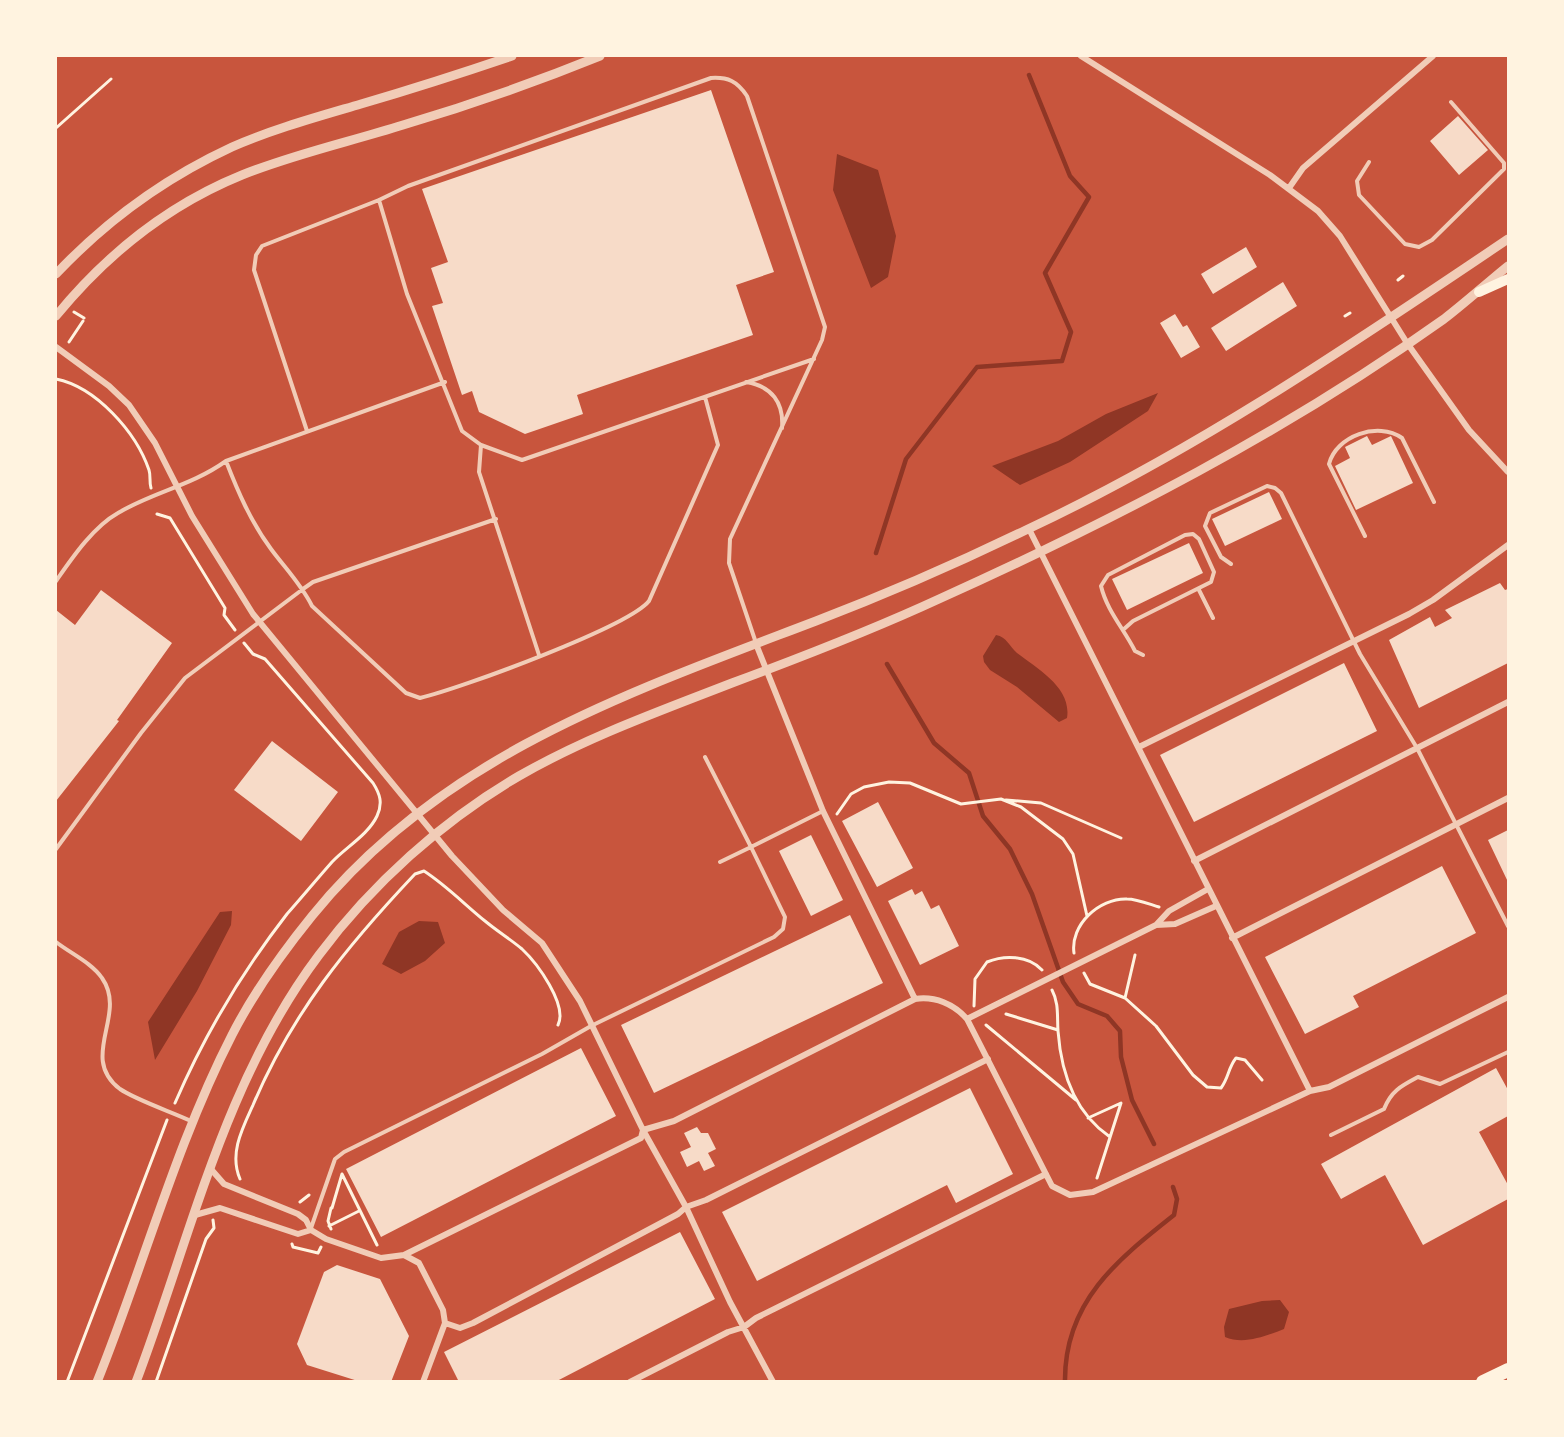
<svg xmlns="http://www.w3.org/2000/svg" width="1564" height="1437" font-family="Lato,sans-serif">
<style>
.water{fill:#8f3625}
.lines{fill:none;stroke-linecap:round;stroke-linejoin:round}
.stream{stroke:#8f3625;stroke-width:4.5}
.building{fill:#f7dbc8}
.path{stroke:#fff3e0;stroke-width:3}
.service{stroke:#f1ccb7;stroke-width:4}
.minor{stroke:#f1ccb7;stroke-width:6}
.tertiary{stroke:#f1ccb7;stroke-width:9}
.secondary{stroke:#fff3e0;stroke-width:10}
.motorway{stroke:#fff3e0;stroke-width:14}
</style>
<rect width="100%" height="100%" fill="#c8553d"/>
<!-- water -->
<path class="water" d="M837,154L878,170L896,236L888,277L871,288L833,190Z
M1158,393L1148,411L1070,462L1020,485L992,466L1058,441L1106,414Z
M996,635C1007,637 1009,646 1017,653C1038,669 1072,688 1067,718L1059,722L1017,687L990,670L984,662L983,656Z
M232,911L231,925L197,991L155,1060L148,1022L220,912Z
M419,921L438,922L445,943L425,961L401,974L382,964L399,932Z
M1280,1300L1289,1312L1284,1329C1266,1336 1244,1345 1225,1337L1224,1327L1229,1309L1262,1301Z"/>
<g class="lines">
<!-- stream -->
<path class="stream" d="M876,553L906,459L977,367L1062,361L1071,332L1045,273L1089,197L1070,176L1029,75
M887,664L934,743L969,773L983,816L1010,849L1032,894L1063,982L1078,1004L1107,1016L1120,1031L1121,1057L1132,1100L1154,1144
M1065,1382C1064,1302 1117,1260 1174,1215L1177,1199L1173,1187"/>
</g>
<!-- building -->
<path class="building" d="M711,90L774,272L736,285L753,335L577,395L583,414L525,434L479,412L472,391L462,395L432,306L443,303L431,268L448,262L422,189Z
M1458,116L1488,150L1459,175L1430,141Z
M1246,247L1257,267L1213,294L1201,274Z
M1283,282L1297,306L1226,351L1211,328Z
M1175,314L1183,327L1187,325L1200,347L1181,358L1160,323Z
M1367,436L1372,445L1391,436L1413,483L1356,510L1335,466L1350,458L1345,447Z
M1269,492L1282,519L1225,546L1212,519Z
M1189,543L1203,573L1127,610L1112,579Z
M1500,583L1505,590L1508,589V663L1419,708L1389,640L1430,617L1435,627L1452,618L1445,610Z
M101,590L172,643L117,720L119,721L56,801V610L75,625Z
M1344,663L1377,731L1194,822L1160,755Z
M272,741L338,792L301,841L234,790Z
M878,802L913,868L877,887L842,821Z
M1508,830V882L1488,840Z
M811,835L843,900L811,916L779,851Z
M1442,866L1476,933L1353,996L1359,1007L1305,1034L1265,957Z
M912,889L915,895L922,891L931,909L939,905L959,946L920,965L888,901Z
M850,915L883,983L654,1093L621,1025Z
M581,1048L616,1116L381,1237L346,1169Z
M1496,1068L1508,1090V1116L1479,1132L1508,1185V1199L1423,1245L1385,1175L1341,1199L1321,1164Z
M970,1088L1013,1174L956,1203L947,1185L757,1281L722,1212Z
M697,1127L701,1133H708L716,1149L708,1153L715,1166L704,1171L699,1161L687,1167L680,1152L691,1147L684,1133Z
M680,1232L715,1299L555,1382H459L444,1352Z
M337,1265L380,1279L409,1336L391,1382H361L307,1365L297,1344L324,1272Z"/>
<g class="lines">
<!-- path -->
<path class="path" d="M56,128L111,79
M1398,280L1403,276
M74,312L84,318
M1345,316L1350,313
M69,342L83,321
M56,379C96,387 136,432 149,470C151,476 149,482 151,488
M157,514L170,518L225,608L224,615L235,630
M1006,800L1041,803L1121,838
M837,814L851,794L864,787L889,782L910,783L961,804L1001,799L1021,807L1063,839L1073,854L1087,916
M1074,953C1070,925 1099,898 1127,899C1137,899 1149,904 1159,907
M1084,973L1090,984L1125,998L1156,1026L1193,1075L1207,1087L1221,1088C1229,1077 1228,1068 1236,1058L1245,1060L1262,1080
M1052,990C1059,1003 1057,1016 1058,1031C1061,1072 1075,1113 1110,1137
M1125,998L1135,955
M974,1006L975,979L987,962C1004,955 1028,955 1042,970
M1006,1014L1058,1030
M986,1025L1076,1100
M175,1103C204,1036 242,972 287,914C302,897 317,879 332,862C346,847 368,835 377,816C383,803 380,794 373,783L265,659L253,654L244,643
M1088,1118L1121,1103L1097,1178
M240,1179C229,1154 242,1129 253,1105C292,1013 347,946 415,874L424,871C447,886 464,904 485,921C497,931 510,939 522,949C537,963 568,1005 558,1025
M300,1202L309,1195
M331,1208L328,1221L331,1229
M332,1208L342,1174L377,1245
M329,1226L359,1211
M292,1244L293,1247L318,1253L321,1247
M67,1382L167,1120
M156,1382L206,1239L214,1228L213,1220"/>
<!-- service -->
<path class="service" d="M1369,162L1357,181L1359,195L1405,244L1419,247L1432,240L1504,169V163L1451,102
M379,200L407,294L462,431L481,445L522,460L814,359
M746,382C772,386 784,403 782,428
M307,431L254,270L256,255L262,246L379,200L408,186L711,78C728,77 737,81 747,96L825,327L822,340L730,539L729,563L756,643
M481,445L479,472L539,655
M226,461C238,492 251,522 271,549C285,568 301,584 312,606L406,693L420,698C459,689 628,627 649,601L718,445L705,397
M1365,536L1329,464C1336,436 1378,421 1402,438L1434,502
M1231,564L1221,557L1205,526L1210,513L1267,486L1275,488L1281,493L1360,654L1417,748L1508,926
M56,581C72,558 93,527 118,513C153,492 191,486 226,461L445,382
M1199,590L1213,618
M1124,629L1133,621L1211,582L1214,572L1199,539L1193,534L1185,535L1108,575L1101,586C1107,611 1124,629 1135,651L1143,655
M705,757L751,847L720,862
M56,849L141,733L185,678L303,589L313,582L496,519
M56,942C70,953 92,963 102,978C128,1015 78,1057 120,1089C136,1100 172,1112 191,1121
M1331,1135L1384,1109C1391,1091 1401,1086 1418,1077L1440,1084L1508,1052
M311,1228L335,1159L344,1152L542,1054L591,1026L774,937L783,929L785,917L751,847L823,811"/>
<!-- minor -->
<path class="minor" d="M1081,56L1270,175L1318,211L1340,236L1407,343L1469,430L1508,472
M1289,188L1303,168L1433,56
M56,347L109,386L129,405L155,443L192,516L253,614L452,856L503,910L542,943L580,1001L643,1130L686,1207L730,1302L773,1382
M1029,529L1310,1091
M756,644L823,811L915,999
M1139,747L1409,614L1433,600L1508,545
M1194,861L1508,702
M1156,925L1175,924L1216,906
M1232,938L1508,798
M967,1019L1156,925L1169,911L1208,889
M210,1168L224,1184L298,1214L306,1220L311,1230L326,1239L381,1258L404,1255L419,1263L443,1310L445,1323L423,1382
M195,1215L220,1208L298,1234L311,1230
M404,1255L641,1138L643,1130L674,1121L915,999C935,996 954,1004 967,1019L1052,1186L1070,1195L1093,1192L1310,1091L1329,1087L1508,997
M445,1323L460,1328L473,1323L678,1214L686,1207L706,1200L988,1059
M630,1382L728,1332L744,1327L756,1318L1046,1174"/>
<!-- tertiary -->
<path class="tertiary" d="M56,274C106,221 165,178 232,147C273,129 317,117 361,104C412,89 462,73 512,56
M56,316C106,255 168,205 242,175C294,154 349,142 403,125C470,105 536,82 600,56
M97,1382C143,1268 176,1144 232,1035C254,992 282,953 312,916C442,755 630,692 816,621C887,594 958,563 1026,530C1197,450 1352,344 1508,239
M136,1382C191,1237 224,1081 319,955C372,884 442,821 519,776C587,737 660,711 732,683C802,657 872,630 939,599C1114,520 1287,431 1444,319C1466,302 1487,283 1508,266"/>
<!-- secondary -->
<path class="secondary" d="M1479,292L1508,279"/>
<!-- motorway -->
<path class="motorway" d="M1483,1382L1508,1370"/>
</g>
<!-- border -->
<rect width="1564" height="1437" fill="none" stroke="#fff3e0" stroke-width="114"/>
</svg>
